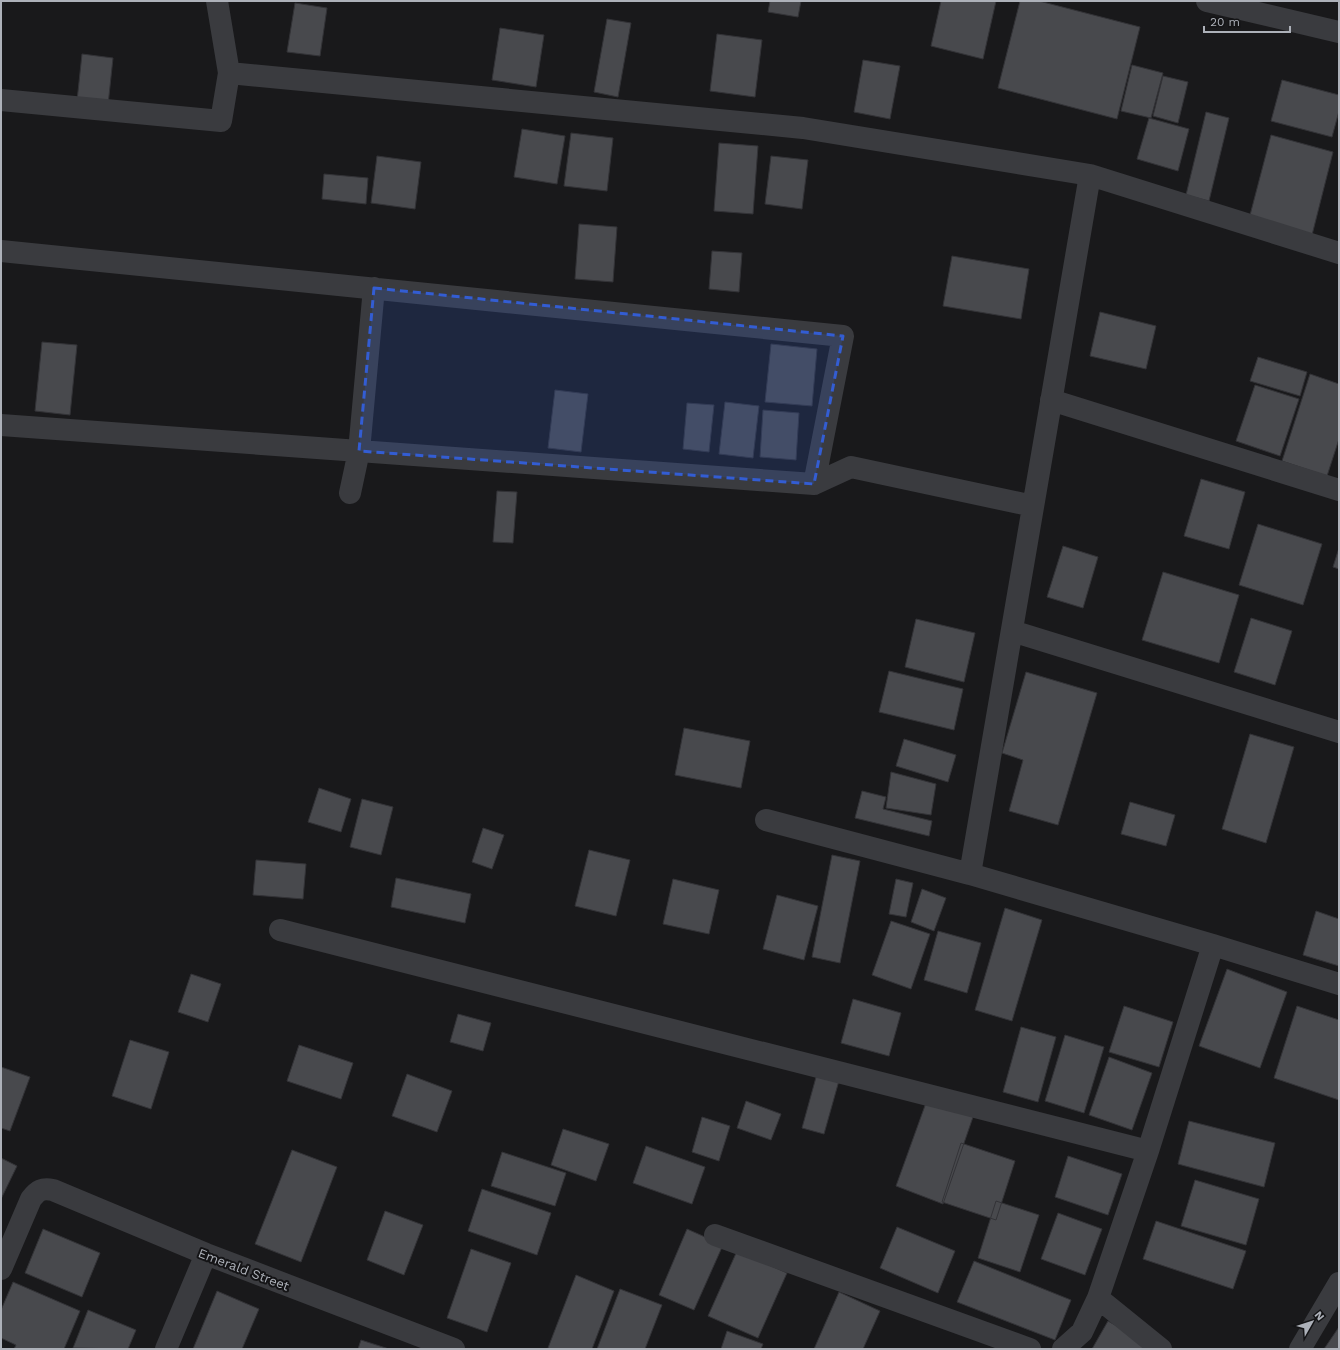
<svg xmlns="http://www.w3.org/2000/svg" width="1340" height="1350" font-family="'Work Sans',sans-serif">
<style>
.building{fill:#48494d;stroke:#333337}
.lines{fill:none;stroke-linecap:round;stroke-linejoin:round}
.minor{stroke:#3a3b3f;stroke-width:22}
.marked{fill:#335dd3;fill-opacity:0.2;stroke:#335dd3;stroke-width:3;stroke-dasharray:8 5;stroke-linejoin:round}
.labels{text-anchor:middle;stroke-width:4;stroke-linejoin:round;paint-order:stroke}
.street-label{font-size:13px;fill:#adb1b9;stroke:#141416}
</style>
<rect width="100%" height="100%" fill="#19191b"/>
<!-- building -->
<path class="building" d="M770,1H801L798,17L768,12Z
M941,1H996L983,59L931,46Z
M1020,1H1039L1140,27L1117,119L998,88Z
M295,3L327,8L320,56L287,52Z
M607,19L631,23L618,97L594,92Z
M500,28L544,35L536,87L492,80Z
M717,34L762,40L755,97L710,91Z
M82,54L113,58L108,105L77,101Z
M863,60L900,66L890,119L854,112Z
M1132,65L1163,73L1151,118L1121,111Z
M1163,76L1188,82L1178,123L1153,116Z
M1282,80L1339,95V111L1332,137L1271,121Z
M1206,112L1229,118L1209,201L1186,195Z
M1149,118L1189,129L1178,171L1137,159Z
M522,129L565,136L557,184L514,177Z
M571,133L613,138L607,191L564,186Z
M1271,135L1333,152L1312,235L1249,219Z
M719,143L758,146L753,214L714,211Z
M377,156L421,162L415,209L371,203Z
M771,156L808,160L802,209L765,204Z
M324,174L368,178L366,204L322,199Z
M579,224L617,227L613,282L575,279Z
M712,251L742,253L739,292L709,289Z
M952,256L1029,269L1021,319L943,306Z
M1100,312L1156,326L1146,369L1090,356Z
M42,342L77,345L70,415L35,411Z
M771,344L817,349L812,406L765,402Z
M1258,357L1307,372L1300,396L1250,381Z
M1310,374L1339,384V439L1327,476L1282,461Z
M1255,385L1299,399L1280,456L1236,441Z
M555,390L588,394L581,452L548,448Z
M725,402L759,406L753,458L719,454Z
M687,403L714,405L709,452L683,449Z
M763,410L799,413L796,460L760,457Z
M1201,479L1245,492L1229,549L1184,536Z
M497,491L517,492L513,543L493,542Z
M1258,524L1322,544L1303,605L1239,585Z
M1063,546L1098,557L1083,608L1047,597Z
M1339,548V569L1333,567Z
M1163,572L1239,595L1219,663L1142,640Z
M1251,618L1292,631L1275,685L1234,672Z
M916,619L975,633L964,682L905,667Z
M889,671L963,689L954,730L879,712Z
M1026,672L1097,693L1058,825L1009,811L1023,760L1002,753Z
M684,728L750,741L741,788L675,775Z
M1250,734L1294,747L1266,843L1222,829Z
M904,739L956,755L948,782L896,766Z
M891,772L936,784L931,815L886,808Z
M319,788L351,799L341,832L308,822Z
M862,791L886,797L883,809L932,821L929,836L855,818Z
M362,799L393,807L381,855L350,847Z
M1130,802L1175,815L1166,846L1121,834Z
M483,828L504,835L492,869L472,862Z
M589,850L630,860L616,916L575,906Z
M832,855L860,861L840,963L812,957Z
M256,860L306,864L303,899L253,895Z
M396,878L471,894L465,923L391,907Z
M673,879L719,890L709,934L663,924Z
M896,879L913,883L906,917L889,914Z
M922,889L946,898L934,931L911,922Z
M777,895L818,906L804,960L763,949Z
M1005,908L1042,920L1012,1021L975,1010Z
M1316,911L1339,919V966L1303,955Z
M891,921L930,934L911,989L872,975Z
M938,931L981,943L967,993L924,980Z
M1227,969L1287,992L1260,1068L1199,1046Z
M191,974L221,984L208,1022L178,1012Z
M853,999L901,1013L889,1056L841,1043Z
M1124,1006L1173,1022L1159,1067L1109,1052Z
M1297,1006L1339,1020V1100L1274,1078Z
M458,1014L491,1023L483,1051L450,1042Z
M1021,1027L1056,1037L1038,1102L1003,1092Z
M1065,1035L1104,1047L1084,1113L1045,1101Z
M130,1040L169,1052L151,1109L112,1096Z
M299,1045L353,1063L341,1099L287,1081Z
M1109,1057L1152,1073L1132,1130L1089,1115Z
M1,1067L30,1077L10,1131L1,1128Z
M818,1070L840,1077L824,1134L802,1128Z
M407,1074L452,1091L437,1132L392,1116Z
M927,1100L973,1117L943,1204L896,1186Z
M746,1101L781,1114L771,1140L737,1128Z
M702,1117L730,1126L719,1161L692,1152Z
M1189,1121L1275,1143L1264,1187L1178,1164Z
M563,1129L609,1144L596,1181L551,1165Z
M961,1143L1015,1161L996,1220L942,1202Z
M646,1146L705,1167L692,1204L633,1183Z
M292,1150L337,1167L301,1262L255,1244Z
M502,1152L566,1173L555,1206L491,1186Z
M1068,1156L1122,1174L1108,1215L1055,1197Z
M1,1158L17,1166L1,1199Z
M1195,1180L1259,1199L1246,1245L1181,1226Z
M482,1189L551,1213L537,1255L468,1231Z
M996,1201L1039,1215L1020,1272L978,1258Z
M385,1211L423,1225L404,1275L367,1260Z
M1058,1213L1102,1229L1085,1275L1041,1259Z
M1156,1221L1246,1251L1233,1289L1143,1259Z
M897,1227L955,1251L938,1293L880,1268Z
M43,1229L100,1253L82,1297L25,1273Z
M687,1229L723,1245L694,1310L659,1295Z
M471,1249L511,1263L487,1332L447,1318Z
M737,1251L787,1273L758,1338L708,1316Z
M974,1261L1071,1300L1055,1340L957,1302Z
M576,1275L614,1291L592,1349H550L548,1348Z
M13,1282L80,1311L64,1349H14L16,1345L1,1338V1310Z
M620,1289L662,1305L645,1349H597Z
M217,1291L259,1309L242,1349H193Z
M839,1292L880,1311L863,1349H814Z
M88,1310L136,1330L128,1349L73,1348Z
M1108,1321L1157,1349H1092Z
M1339,1327V1349H1324Z
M727,1331L763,1344L761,1349H721Z
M361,1340L389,1349H358Z"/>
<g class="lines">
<!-- minor -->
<path class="minor" d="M1207,1L1339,32
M229,73L803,128L1090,175L1339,253
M1,100L221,121L229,73L217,1
M1,251L843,336L814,484
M1051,400L1339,490
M1,425L814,484L851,467L1033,506
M350,493L359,451L374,288
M1012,631L1339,732
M766,820L970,874L1213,945L1339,984
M970,874L1090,175
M280,930L1148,1151
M715,1235L1030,1349
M1,1269L31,1199C38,1190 42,1188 53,1190L206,1254L454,1349
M1098,1298L1161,1349
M166,1349L206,1254
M1063,1349L1082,1332L1098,1298L1148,1151L1213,945
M1300,1349L1339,1283"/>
</g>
<!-- marked area -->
<path class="marked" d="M374,288L843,336L814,484L359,451Z"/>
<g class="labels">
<!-- street labels -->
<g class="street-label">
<text transform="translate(244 1269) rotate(21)" y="5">Emerald Street</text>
</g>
</g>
<!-- border -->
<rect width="1340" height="1350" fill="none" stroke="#adb1b9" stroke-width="4"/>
<!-- north arrow -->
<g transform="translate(1312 1322) rotate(51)" stroke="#141416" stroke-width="3" paint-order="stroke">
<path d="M0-3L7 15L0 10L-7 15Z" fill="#adb1b9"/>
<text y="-6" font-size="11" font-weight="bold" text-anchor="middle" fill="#adb1b9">N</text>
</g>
<!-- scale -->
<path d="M1204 26v6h86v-6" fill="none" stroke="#adb1b9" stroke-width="2"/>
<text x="1210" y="26" font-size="12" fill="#adb1b9" stroke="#141416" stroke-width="3" paint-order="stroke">20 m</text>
</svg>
